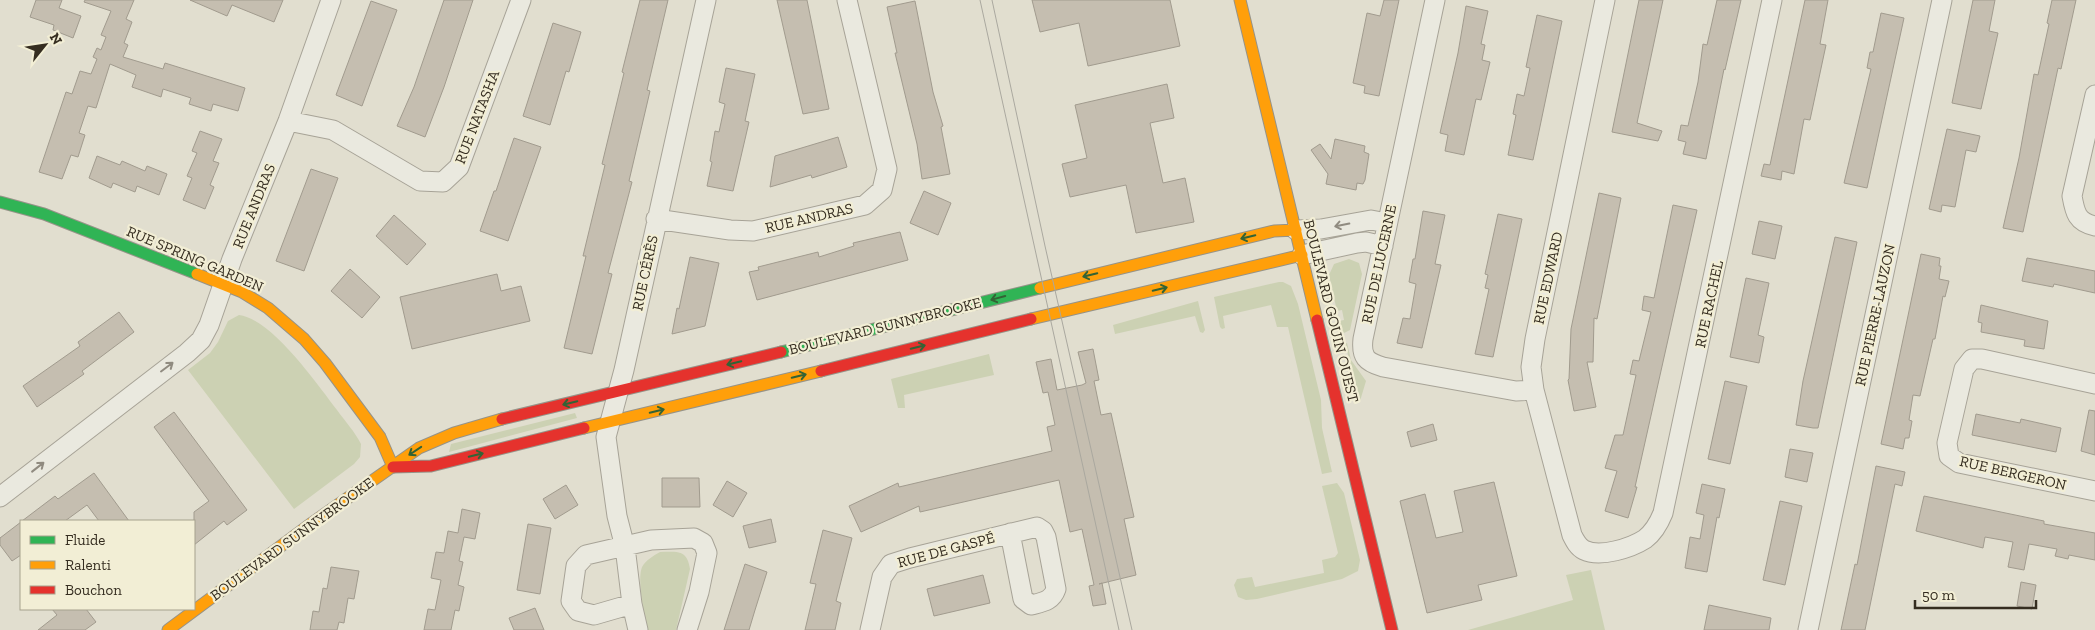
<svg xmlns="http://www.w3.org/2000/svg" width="2095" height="630" font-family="'Zilla Slab',serif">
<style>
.green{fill:#ccd1b3}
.building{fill:#c5beb0;stroke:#a19b8e}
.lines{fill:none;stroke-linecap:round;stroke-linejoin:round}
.street-casing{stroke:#a7a397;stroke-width:21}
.fast-casing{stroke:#969388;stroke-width:13}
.slow-casing{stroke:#969388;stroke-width:13}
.jam-casing{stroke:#969388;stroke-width:13}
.street{stroke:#eae9df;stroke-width:19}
.fast{stroke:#30b455;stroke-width:11}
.slow{stroke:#ff9f0a;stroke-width:11}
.jam{stroke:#e5322d;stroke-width:11}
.tram{stroke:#aaa89f;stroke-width:1}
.oneway{stroke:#908b80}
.oneway2{stroke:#336335}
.labels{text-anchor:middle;stroke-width:4.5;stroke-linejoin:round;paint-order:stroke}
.street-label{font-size:15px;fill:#352d20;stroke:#f2eed5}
</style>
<rect width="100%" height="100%" fill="#e1decf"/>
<!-- green -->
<path class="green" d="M1349,259L1359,263L1362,274L1350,330L1344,333L1341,330L1339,321L1344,320L1342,310L1337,311L1329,275L1334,264Z
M1279,282H1283L1291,286L1298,304L1321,400L1322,428L1332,472L1322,474L1288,327H1277L1271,305L1223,316L1225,328L1222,329L1220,327L1214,297Z
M1198,301L1205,330L1203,333L1200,332L1195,316L1115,334L1113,325Z
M239,315C272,319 317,384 337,410C345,421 355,432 361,444L360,457L354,464L294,509L188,370L210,353L218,342L228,321Z
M1345,343H1347L1351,360L1366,381L1360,401Z
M989,354L994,375L904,395L905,408H898L891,379Z
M575,413L577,418L449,452L451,444Z
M1337,483L1344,493L1360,560L1358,571L1342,579L1257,599L1246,600L1238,597L1234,585L1237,579L1252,577L1255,587L1324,573L1322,560L1335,557L1338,553L1322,486Z
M660,552C677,552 687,549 690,569L676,630H648L646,627C644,612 637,580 642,567C646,560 653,556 660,552Z
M1591,570L1605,630H1468L1573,600L1566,575Z"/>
<!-- building -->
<path class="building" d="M36,0H62L59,8L81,16L73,38L53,30L54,25L30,17Z
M85,0H134L126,19L132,22L124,43L128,45L123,57L163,69L165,63L245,88L238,111L213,104L211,111L189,104L191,98L163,89L161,97L132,87L136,75L110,64L96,108L88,106L79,133L85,135L78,157L71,155L62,179L39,172L66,92L72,94L80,71L91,74L97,59L93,57L97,48L101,50L106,37L101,35L111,11L84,2Z
M190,0H283L274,22L232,5L227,16Z
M444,0H473L444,87L425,137L397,126L414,87Z
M640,0H668L647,90L650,91L629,181L632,182L608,273L612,274L592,354L564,348L586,256H583L605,165L602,164L624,73L622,72Z
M777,0H807L829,109L803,114Z
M1032,0H1170L1180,46L1088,66L1079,23L1040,32Z
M1384,0H1399L1379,96L1364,93L1365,86L1353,83L1367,13L1380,16Z
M1639,0H1663L1637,123L1662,131L1658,141L1612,132Z
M1717,0H1741L1725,70L1724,69L1706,159L1683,154L1686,142L1678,140L1681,125L1688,126L1698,82L1703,44L1707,45Z
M1805,0H1828L1820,44L1826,45L1810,120L1804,119L1794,174L1782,171L1781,180L1761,176L1764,164L1770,165Z
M1973,0H1995L1989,31L1998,33L1981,109L1952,103Z
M2052,0H2076L2061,69L2058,68L2023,232L2003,228L2019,158L2034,74L2038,75L2049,24L2047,23Z
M371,1L397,10L362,106L336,95Z
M915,1L933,92L943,126L941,127L950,174L922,179L917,144L895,53H897L887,7Z
M1466,6L1488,11L1481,44L1485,45L1482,60L1490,62L1481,100L1476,99L1464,155L1445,151L1448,135L1440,133L1458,53Z
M1881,13L1904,18L1867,188L1844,183L1871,69L1867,68L1870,52H1873Z
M1537,15L1562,21L1533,160L1508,155L1516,115L1513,114L1517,94L1524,96L1530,68L1526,67Z
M553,23L581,32L569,72L566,71L550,125L523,116Z
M726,68L755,74L745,121L749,122L733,191L707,186L712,162L710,161L715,131L719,132L725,104L719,102Z
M1167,84L1174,118L1150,123L1163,183L1185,178L1194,222L1136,233L1126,185L1070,197L1062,164L1087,158L1075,105Z
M1947,129L1980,136L1976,152L1966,150L1955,207L1942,205L1941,212L1929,209Z
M200,131L222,139L213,161L219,163L210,185L214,187L205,209L183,200L192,178L187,176L197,153L192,151Z
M838,137L847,167L812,178L811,175L770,187L775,156Z
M514,138L541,147L508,241L480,231L494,191H496Z
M1335,139L1365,146L1364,152L1369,154L1365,180L1363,184L1357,183L1356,190L1326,184L1328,174L1311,150L1320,144L1331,159Z
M97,156L120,165L122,161L145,171L147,166L167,174L159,195L137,186L135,192L113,183L111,188L89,178Z
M311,169L338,178L304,271L276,261Z
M924,191L951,203L938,235L910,223Z
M1599,193L1621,198L1597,319L1594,318L1593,362H1587L1596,407L1574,411L1568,380L1569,379L1571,329Z
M1673,205L1697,210L1635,487H1637L1628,518L1605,511L1617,471L1605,468L1615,435H1623L1636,375L1630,374L1633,360L1639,361L1651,312L1642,310L1644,296L1654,298Z
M1423,211L1445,215L1435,264L1441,265L1422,348L1397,343L1403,318L1410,319L1416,284L1409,282L1413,259H1415Z
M1498,214L1522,219L1493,357L1475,354L1489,289L1485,288L1488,275L1485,274Z
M394,215L426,244L407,265L376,236Z
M1759,221L1782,226L1775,259L1752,254Z
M900,232L908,260L757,300L749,272L759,270L758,267L818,252L819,257L854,246L853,243Z
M1835,237L1857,242L1818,428H1813L1796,425L1803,381Z
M1921,254L1940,258L1939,266H1941L1939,279L1949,281L1945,297L1943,296L1935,339H1933L1920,396L1913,395L1909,420L1912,421L1909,438H1905L1903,449L1881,444Z
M690,257L719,263L705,326L672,334L677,308L679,309Z
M2027,258L2095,271V293L2054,284L2053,287L2022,281Z
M350,269L380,297L362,318L331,291Z
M497,274L501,291L521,286L530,321L412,349L400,297Z
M1746,278L1769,283L1758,335L1764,337L1759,363L1730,357Z
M1981,305L2048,321L2044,349L2024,346L2025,340L1981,332L1982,323L1978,322Z
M119,312L134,332L82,371L84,374L37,407L23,386L80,346L78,342Z
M1093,349L1099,380L1094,381L1101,415L1111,413L1134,517L1124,519L1136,575L1099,584L1102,583L1106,604L1093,606L1089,586L1094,585L1082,529L1070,532L1059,480L920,512L919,506L861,532L849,506L898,483L899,487L1052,451L1047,427L1055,425L1048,392L1043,393L1036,362L1051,359L1057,390L1082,385L1086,383L1078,352Z
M1725,381L1747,386L1730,464L1708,459Z
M2089,410L2095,411V455L2081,451Z
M174,412L247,510L227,525L224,521L194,545V512L209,501L154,427Z
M1976,414L2020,423L2021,419L2061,428L2056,452L1972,435Z
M1433,424L1437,440L1411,447L1407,432Z
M1790,449L1813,453L1807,482L1785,477Z
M1876,466L1905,472L1902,486L1895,484L1865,630H1841L1855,564L1857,565Z
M94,473L129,521H99L87,505L65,521H22L55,496L58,499Z
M662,478H699L700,507H662Z
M727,481L747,493L733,517L713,505Z
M1494,482L1517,576L1478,585L1482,600L1427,613L1400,501L1425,494L1436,538L1463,532L1454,491Z
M1702,484L1725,489L1719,518L1717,517L1707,572L1685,568L1690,537L1700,539L1704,515L1696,513Z
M566,485L578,505L555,519L543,499Z
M1924,496L2044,521V524L2095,533V560L2069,555L2068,559L2055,556L2057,549L2029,544L2024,570L2008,567L2013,542L1985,537L1983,548L1916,531Z
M1780,501L1802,506L1785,585L1763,580Z
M462,509L480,513L475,539L464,537L459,561L463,562L458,585L464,587L459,611L455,610L451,630H424L428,609L435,610L441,580L431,578L436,552L444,553L448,531L458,533Z
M771,519L776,542L749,548L743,526Z
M21,522V555L12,561L0,545V538Z
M528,524L551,528L540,594L517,590Z
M823,530L852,538L836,601L841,603L835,630H805L816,584L810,583Z
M745,564L767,572L755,610L749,630H724Z
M331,567L359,571L354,599L348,598L344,623L339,622L337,630H310L313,611L319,612L323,588L327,589Z
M983,575L990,603L934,616L927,589Z
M2021,582L2036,585L2032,609L2017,606Z
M1709,605L1771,618L1769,630H1704Z
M535,608L544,630H514L509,618Z
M52,609H86L96,622L85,630H38L57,615Z"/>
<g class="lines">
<defs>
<path id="street" d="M1435,0L1363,339C1361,357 1366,362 1383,367L1516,391L1534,390
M1605,0L1535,339L1531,367L1534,390L1572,535C1575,541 1578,547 1584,550C1600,558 1631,548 1645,539C1654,532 1659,523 1663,513L1772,0
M2095,95L2072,196C2075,213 2077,222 2095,226
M288,121L333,130L420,181L443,182L459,167L521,0
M656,219L730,230L753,231L865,205L882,190L887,169L847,0
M1296,230L1321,229L1371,220L1387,223
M1302,255L1357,243L1366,242L1383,246
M2095,384L1982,359H1972L1964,369L1947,443L1949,456L1959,463L2095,491
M0,497L187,353L201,340L209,325L232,259L288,121L331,0
M632,604L594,615L578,611L571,601L576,566L586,555L651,540L694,538L703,543L707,553L699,592L687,630
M638,630L632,604L625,547L617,516L606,437L624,370L706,0
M870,630L882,577L891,564L910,558L1037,527L1043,531L1046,537L1056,589C1052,601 1043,602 1031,605L1023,599L1010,533
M1808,630L1942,0"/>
<path id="fast" d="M0,202L44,214L197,274
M781,352L1040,288"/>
<path id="slow" d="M1240,0L1317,320
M197,274L242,292L268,308L304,339L325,363L380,437L393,467
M1040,288L1274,231L1296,230
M1031,319L1302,255
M584,428L821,371
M168,630L312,523L419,448L454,433L502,419"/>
<path id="jam" d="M1317,320L1392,630
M821,371L1031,319
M502,419L781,352
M393,467L431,466L584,428"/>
</defs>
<!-- street casing -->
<use href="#street" class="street-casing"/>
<!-- fast casing -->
<use href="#fast" class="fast-casing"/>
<!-- slow casing -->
<use href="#slow" class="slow-casing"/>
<!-- jam casing -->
<use href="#jam" class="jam-casing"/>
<!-- street -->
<use href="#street" class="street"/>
<!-- fast -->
<use href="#fast" class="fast"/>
<!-- slow -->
<use href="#slow" class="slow"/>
<!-- jam -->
<use href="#jam" class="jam"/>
<!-- tram -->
<path class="tram" d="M980,0L1119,630
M992,0L1045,246L1132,630"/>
</g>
<!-- one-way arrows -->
<defs><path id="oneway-shaft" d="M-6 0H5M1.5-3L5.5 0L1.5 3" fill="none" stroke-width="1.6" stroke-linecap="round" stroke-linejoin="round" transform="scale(1.25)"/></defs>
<g class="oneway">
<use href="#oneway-shaft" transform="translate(1342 225) rotate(169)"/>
<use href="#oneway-shaft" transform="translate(167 367) rotate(-37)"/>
<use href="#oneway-shaft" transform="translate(38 467) rotate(-38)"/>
</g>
<g class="oneway2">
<use href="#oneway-shaft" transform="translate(1248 237) rotate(167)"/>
<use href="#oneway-shaft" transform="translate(1090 275) rotate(166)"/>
<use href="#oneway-shaft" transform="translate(1160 289) rotate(-13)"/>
<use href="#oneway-shaft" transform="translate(998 298) rotate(165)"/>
<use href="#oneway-shaft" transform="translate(918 347) rotate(-14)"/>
<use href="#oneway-shaft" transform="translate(734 363) rotate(166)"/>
<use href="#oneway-shaft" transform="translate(799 376) rotate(-14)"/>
<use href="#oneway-shaft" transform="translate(570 403) rotate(167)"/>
<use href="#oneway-shaft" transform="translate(657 411) rotate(-14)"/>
<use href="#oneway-shaft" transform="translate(415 451) rotate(146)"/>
<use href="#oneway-shaft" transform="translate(476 455) rotate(-14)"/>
</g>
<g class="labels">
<!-- street labels -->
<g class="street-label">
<text transform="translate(477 117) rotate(-69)" y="5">RUE NATASHA</text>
<text transform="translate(254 206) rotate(-68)" y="5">RUE ANDRAS</text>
<text transform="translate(809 218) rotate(-13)" y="5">RUE ANDRAS</text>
<text transform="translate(195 259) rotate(23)" y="5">RUE SPRING GARDEN</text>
<text transform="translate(1379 264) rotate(-78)" y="5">RUE DE LUCERNE</text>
<text transform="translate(645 273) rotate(-78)" y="5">RUE CÉRÈS</text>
<text transform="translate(1548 278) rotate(-78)" y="5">RUE EDWARD</text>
<text transform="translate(1709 304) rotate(-78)" y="5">RUE RACHEL</text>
<text transform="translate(1331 311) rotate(76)" y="5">BOULEVARD GOUIN OUEST</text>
<text transform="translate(1875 315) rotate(-78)" y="5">RUE PIERRE-LAUZON</text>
<text transform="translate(885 326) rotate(-14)" y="5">BOULEVARD SUNNYBROOKE</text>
<text transform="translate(2013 473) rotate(13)" y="5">RUE BERGERON</text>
<text transform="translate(292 539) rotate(-36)" y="5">BOULEVARD SUNNYBROOKE</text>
<text transform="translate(946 550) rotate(-15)" y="5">RUE DE GASPÉ</text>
</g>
</g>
<!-- legend -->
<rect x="20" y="520" width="175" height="90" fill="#f2eed5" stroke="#a6a18d"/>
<rect x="30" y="536" width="25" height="8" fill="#30b455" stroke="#a6a18d"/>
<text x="65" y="545" font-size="15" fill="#352d20">Fluide</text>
<rect x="30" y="561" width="25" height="8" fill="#ff9f0a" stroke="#a6a18d"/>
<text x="65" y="570" font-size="15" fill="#352d20">Ralenti</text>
<rect x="30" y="586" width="25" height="8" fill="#e5322d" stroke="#a6a18d"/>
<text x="65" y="595" font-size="15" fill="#352d20">Bouchon</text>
<!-- north arrow -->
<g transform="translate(45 45) rotate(60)" stroke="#f2eed5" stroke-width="4" paint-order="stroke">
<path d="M0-4L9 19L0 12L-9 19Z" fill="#352d20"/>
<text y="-8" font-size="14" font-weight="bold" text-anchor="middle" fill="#352d20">N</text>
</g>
<!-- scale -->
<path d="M1915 600v8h121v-8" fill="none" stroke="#352d20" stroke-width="2.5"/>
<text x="1922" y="600" font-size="15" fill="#352d20" stroke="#f2eed5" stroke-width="4" paint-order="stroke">50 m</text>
</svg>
